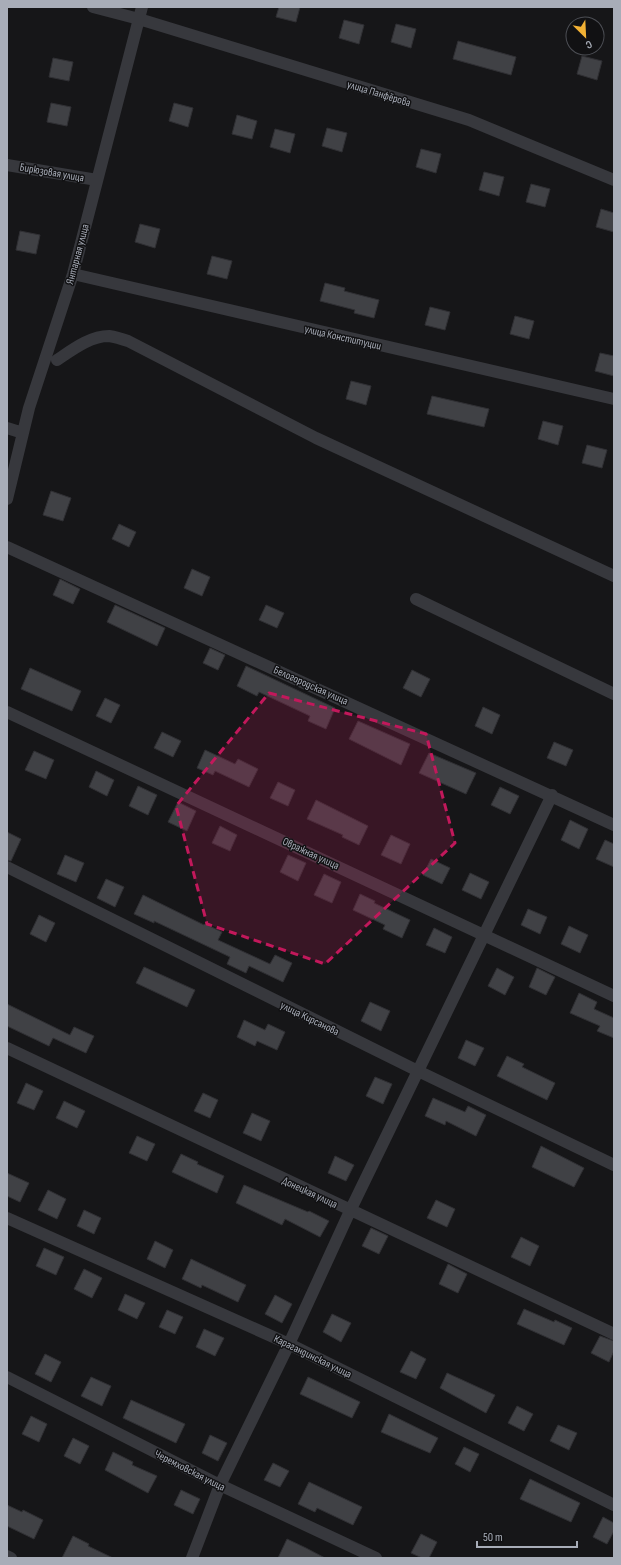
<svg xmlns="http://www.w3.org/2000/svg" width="621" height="1565" font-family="'Sofia Sans Condensed',sans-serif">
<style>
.building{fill:#404145;stroke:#303034}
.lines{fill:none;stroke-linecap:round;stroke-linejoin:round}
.minor{stroke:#37383d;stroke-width:12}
.marked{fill:#c2185b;fill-opacity:0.2;stroke:#c2185b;stroke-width:3;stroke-dasharray:8 5;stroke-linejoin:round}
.labels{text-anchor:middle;stroke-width:3;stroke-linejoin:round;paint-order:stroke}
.street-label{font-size:11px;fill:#a8adb8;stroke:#111113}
</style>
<rect width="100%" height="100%" fill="#161618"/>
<!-- building -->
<path class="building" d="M279,7H300L296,22L276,17Z
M344,20L364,25L359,44L339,38Z
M396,24L416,29L411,48L391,42Z
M458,41L516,57L511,75L453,59Z
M582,56L602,61L597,80L577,74Z
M53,58L73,62L69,81L49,77Z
M51,103L71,107L67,126L47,122Z
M174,103L193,108L188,127L169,121Z
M237,115L257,121L252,139L232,134Z
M327,128L347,133L342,152L322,146Z
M275,129L295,134L290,153L270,147Z
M421,149L441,154L436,173L416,167Z
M484,172L504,177L499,196L479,190Z
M531,184L550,189L545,207L526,202Z
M601,209L614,213V232L596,227Z
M140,224L160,229L155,248L135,242Z
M20,231L40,235L36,254L16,250Z
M212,256L232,261L227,279L207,274Z
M325,283L345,288L344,291L379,300L374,318L354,313L355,310L320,301Z
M430,307L450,312L445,330L425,325Z
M515,316L534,321L529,339L510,334Z
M600,353L614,356V376L595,371Z
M351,381L371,386L366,405L346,399Z
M432,396L489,409L484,427L427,414Z
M543,421L563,426L558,445L538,439Z
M587,445L607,450L602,468L582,463Z
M51,491L71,498L63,521L43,515Z
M119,524L136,532L129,547L112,539Z
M192,569L210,577L202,596L184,588Z
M60,579L80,589L73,604L53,595Z
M115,605L165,628L157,646L107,622Z
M266,605L284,613L277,628L259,620Z
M210,648L225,655L218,670L203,663Z
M246,666L335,708L326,729L308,721L310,716L259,692L257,696L237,686Z
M30,668L81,691L72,711L21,689Z
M412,670L430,679L421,697L403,688Z
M105,698L120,705L111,723L96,716Z
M483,707L500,715L492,734L475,726Z
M358,721L410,744L401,765L349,739Z
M162,732L181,741L173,757L154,748Z
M554,742L573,750L566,766L547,758Z
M205,750L235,764L238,759L258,769L249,787L215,771L213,775L197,768Z
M34,751L54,760L46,779L25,770Z
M429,753L476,773L466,794L419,773Z
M96,771L114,780L107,796L89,787Z
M278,782L295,790L288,806L270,798Z
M138,786L157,795L148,815L129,806Z
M500,787L519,796L510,814L491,805Z
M316,800L368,826L359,845L342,837L343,835L307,819Z
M178,802L196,811L187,831L168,822Z
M570,820L588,829L579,849L561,840Z
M220,826L237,835L230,851L212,843Z
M7,832L21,839L11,861L7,860Z
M391,835L410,844L401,864L381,855Z
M605,840L614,844V867L596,859Z
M65,855L84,863L76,882L57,874Z
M288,855L306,863L298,881L280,872Z
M431,859L450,868L442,884L423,875Z
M470,873L489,882L481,899L462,890Z
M324,874L341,882L332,903L314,895Z
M106,879L124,887L115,907L97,898Z
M360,894L375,901L374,903L410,920L402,938L383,929L385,925L353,910Z
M143,895L204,925L205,924L222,932L218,940L270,964L275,955L292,963L283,982L249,966L246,973L227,964L230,957L154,921V923L134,914Z
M528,909L547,917L540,934L521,925Z
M39,915L55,923L46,942L30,934Z
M569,926L588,935L580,953L561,944Z
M434,928L452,937L445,953L426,945Z
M144,967L195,990L187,1007L136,983Z
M497,968L514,977L505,995L488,986Z
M537,968L555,977L546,995L529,987Z
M579,993L597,1002L594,1009L614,1018V1038L597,1031L600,1026L570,1013Z
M370,1002L390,1011L381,1031L361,1021Z
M7,1004L70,1035L74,1027L94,1036L86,1053L53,1038L49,1046L7,1026Z
M244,1020L265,1030L268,1024L285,1032L277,1050L257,1041L255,1046L237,1037Z
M466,1040L484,1048L475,1066L458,1058Z
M507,1056L524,1064L522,1067L555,1083L547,1100L497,1076Z
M375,1077L392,1084L383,1104L366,1096Z
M26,1083L43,1091L34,1110L17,1103Z
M203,1093L218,1100L210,1118L194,1111Z
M433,1098L465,1112L468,1106L486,1115L476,1136L446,1121L445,1125L425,1116Z
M64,1101L85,1111L77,1128L56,1118Z
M252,1113L270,1121L261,1141L243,1133Z
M137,1136L155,1144L147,1161L129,1153Z
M541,1146L584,1168L574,1187L532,1167Z
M181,1154L198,1162L197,1164L224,1176L217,1193L172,1172Z
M335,1156L354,1165L346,1181L328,1173Z
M7,1173L29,1183L20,1202L7,1196Z
M244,1185L308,1212L309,1211L329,1221L320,1237L285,1219L282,1225L236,1203Z
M48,1190L66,1199L57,1219L38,1210Z
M436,1200L455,1209L447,1227L427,1218Z
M84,1210L101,1218L94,1234L77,1226Z
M371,1228L388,1236L379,1254L362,1246Z
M521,1237L539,1246L530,1266L511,1257Z
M155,1241L173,1250L165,1268L147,1259Z
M44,1248L64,1257L56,1275L36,1266Z
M191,1259L246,1285L238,1302L202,1285L201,1288L182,1279Z
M448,1264L467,1274L458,1293L439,1284Z
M84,1269L102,1278L92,1298L74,1289Z
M125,1294L145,1303L137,1319L118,1310Z
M275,1295L292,1304L282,1323L265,1314Z
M524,1309L554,1322L555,1320L572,1328L564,1345L517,1324Z
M167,1310L183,1317L175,1334L159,1327Z
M332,1314L351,1323L341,1342L323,1332Z
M204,1329L224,1338L215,1356L196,1347Z
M600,1336L614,1341V1351L609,1362L591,1353Z
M411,1351L426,1359L416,1379L400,1372Z
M45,1354L61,1362L51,1382L35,1374Z
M447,1373L495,1395L486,1413L440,1388Z
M91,1377L111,1386L102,1406L81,1396Z
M308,1377L360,1402L352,1418L300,1394Z
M131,1400L185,1424L176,1443L123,1418Z
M517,1406L533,1414L524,1431L508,1423Z
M389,1414L438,1438L430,1453L381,1432Z
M31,1416L47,1424L39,1442L22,1434Z
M558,1425L577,1433L569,1450L550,1441Z
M210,1435L227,1443L218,1461L202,1453Z
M73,1438L89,1446L80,1464L64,1456Z
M464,1447L479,1454L470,1472L455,1464Z
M113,1452L133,1462L132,1465L157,1476L148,1493L105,1470Z
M273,1463L289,1471L280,1487L264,1480Z
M530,1479L580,1503L571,1522L520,1499Z
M309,1482L362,1507L353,1525L317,1508L315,1512L298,1504Z
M181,1490L200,1499L193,1514L174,1505Z
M7,1505L22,1512L23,1510L43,1520L34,1539L7,1526Z
M603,1517L614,1523V1531L607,1544L593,1537Z
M421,1534L437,1542L429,1558H422L411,1553Z
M73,1536L89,1544L88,1546L113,1558H62Z
M287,1539L306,1548L325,1558H278Z"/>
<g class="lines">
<!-- minor -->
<path class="minor" d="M93,7L139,19L469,120L614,180
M7,165L97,180
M73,274L614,399
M57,360C72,350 90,336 109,336C115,337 122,339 128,341L316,438L614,576
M7,428L23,433
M7,499L29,408L73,274L142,7
M7,547L614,825
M416,599L614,694
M7,712L614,996
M7,867L418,1071L614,1165
M7,1048L614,1334
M7,1218L289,1344L614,1505
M7,1377L220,1485L376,1558
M7,1556L11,1558
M192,1558L220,1485L289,1344L350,1211L552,795"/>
</g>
<!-- marked area -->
<path class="marked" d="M269,693L426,734L455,843L325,964L207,924L176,806Z"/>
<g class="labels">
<!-- street labels -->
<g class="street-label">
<text transform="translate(379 93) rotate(17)" y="4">улица Панфёрова</text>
<text transform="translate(52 172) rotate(10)" y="4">Бирюзовая улица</text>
<text transform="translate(77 254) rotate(-75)" y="4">Янтарная улица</text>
<text transform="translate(343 337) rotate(13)" y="4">улица Конституции</text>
<text transform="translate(311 685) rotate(24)" y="4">Белогородская улица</text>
<text transform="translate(311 853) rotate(25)" y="4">Овражная улица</text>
<text transform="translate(310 1018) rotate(26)" y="4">улица Кирсанова</text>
<text transform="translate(310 1192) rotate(25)" y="4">Донецкая улица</text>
<text transform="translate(313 1356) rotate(26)" y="4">Карагандинская улица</text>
<text transform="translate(190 1470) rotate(27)" y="4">Черемховская улица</text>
</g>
</g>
<!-- border -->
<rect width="621" height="1565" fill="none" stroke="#a8adb8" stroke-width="16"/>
<!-- north arrow -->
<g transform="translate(585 36) rotate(156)"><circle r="19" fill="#111113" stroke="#4d4f55"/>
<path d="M0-3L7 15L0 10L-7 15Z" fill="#f2b134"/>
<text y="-6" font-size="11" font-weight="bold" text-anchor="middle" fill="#a8adb8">С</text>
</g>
<!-- scale -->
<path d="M477 1541v6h100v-6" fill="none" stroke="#a8adb8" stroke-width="2"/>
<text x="483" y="1541" font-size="12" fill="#a8adb8" stroke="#111113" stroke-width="3" paint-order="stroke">50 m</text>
</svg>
